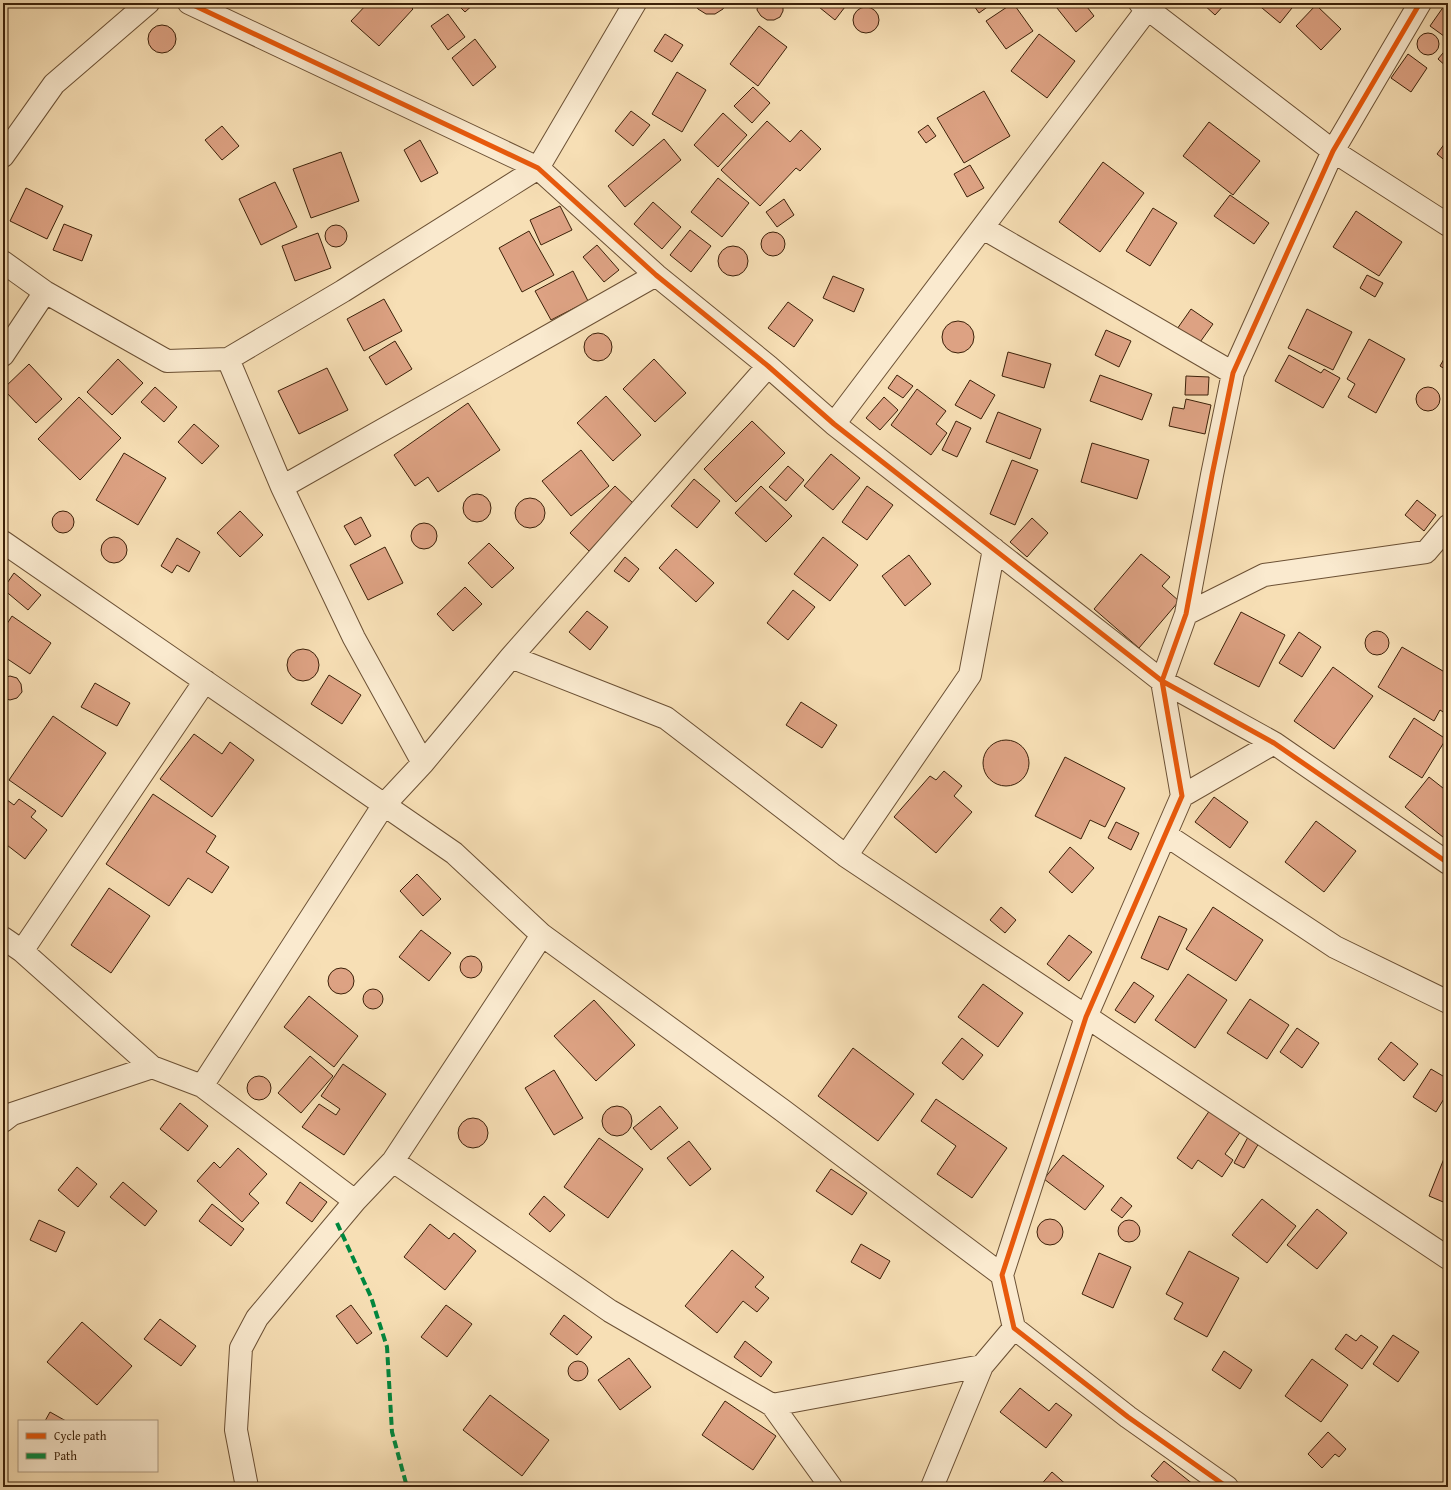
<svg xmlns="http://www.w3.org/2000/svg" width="1451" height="1490" font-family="'Gentium Book Plus',serif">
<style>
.building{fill:#dda283;stroke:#3c2109}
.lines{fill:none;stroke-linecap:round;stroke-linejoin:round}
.minor-casing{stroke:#6b5034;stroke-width:24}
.minor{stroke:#faeacf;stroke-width:22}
.quiet{stroke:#00873e;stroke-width:4;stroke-dasharray:8 4;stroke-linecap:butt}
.cycleway-casing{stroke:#faeacf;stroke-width:8}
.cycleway{stroke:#e8590c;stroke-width:5}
</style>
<rect width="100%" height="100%" fill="#f7dfb5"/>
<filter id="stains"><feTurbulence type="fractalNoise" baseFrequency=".005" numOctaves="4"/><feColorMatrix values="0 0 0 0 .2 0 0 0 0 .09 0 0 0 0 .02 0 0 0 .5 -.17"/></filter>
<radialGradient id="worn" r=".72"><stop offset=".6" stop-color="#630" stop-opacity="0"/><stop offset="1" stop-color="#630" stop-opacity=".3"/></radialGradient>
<!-- building -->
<path class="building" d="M368,3H407L413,9L379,46L351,21Z
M456,3H475L465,12Z
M694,3H726L723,9L715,14H706L698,9Z
M758,3H783V11L780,17L774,20H767L761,16L757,10Z
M814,3H848L835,20Z
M972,3H993L979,13Z
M1013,3L1033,31L1006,49L986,21Z
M1053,3H1084L1094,16L1076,32Z
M1202,3H1226L1215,15Z
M1256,3H1296L1280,23Z
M1316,5L1341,29L1321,50L1296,26Z
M1444,6L1448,9V39L1430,26Z
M853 20a13 13 0 1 1 26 0a13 13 0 1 1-26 0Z
M448,14L465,37L448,50L431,26Z
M148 39a14 14 0 1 1 28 0a14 14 0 1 1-28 0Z
M759,26L787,47L758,86L730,64Z
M1417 44a11 11 0 1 1 22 0a11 11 0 1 1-22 0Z
M665,34L683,45L672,62L654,51Z
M1039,34L1075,61L1047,98L1011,71Z
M475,39L496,67L473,86L452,58Z
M1448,47V68L1438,59Z
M1408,54L1427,68L1411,92L1391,78Z
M677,72L706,90L682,132L652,114Z
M753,87L770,103L752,123L734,106Z
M984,91L1010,136L964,163L937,118Z
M631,111L650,125L633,146L615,131Z
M723,113L747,135L718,167L694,145Z
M767,121L790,142L801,130L821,149L800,171L796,168L760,206L721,170Z
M1209,122L1260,161L1233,195L1183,156Z
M928,125L936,136L926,143L918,132Z
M222,126L239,146L222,160L205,140Z
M664,139L681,160L625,207L608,186Z
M1448,139V163L1437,154Z
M420,140L438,173L421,182L404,150Z
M341,152L359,201L311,218L293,169Z
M1103,162L1144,193L1100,252L1059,222Z
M970,165L984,188L967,197L954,174Z
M718,178L749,203L722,237L691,212Z
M275,182L297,227L261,245L239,199Z
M26,188L63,206L47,239L10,221Z
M1230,195L1269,223L1254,244L1214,216Z
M784,199L794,215L777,227L766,212Z
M653,202L681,227L662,249L634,224Z
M560,206L572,230L541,245L530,220Z
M1153,208L1177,223L1150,266L1126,251Z
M1356,211L1402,242L1379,276L1333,247Z
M64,224L92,235L82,261L53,250Z
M325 236a11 11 0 1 1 22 0a11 11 0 1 1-22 0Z
M690,230L711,246L691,272L670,255Z
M529,231L554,275L522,292L499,248Z
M761 244a12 12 0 1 1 24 0a12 12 0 1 1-24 0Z
M318,233L331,268L295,281L282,246Z
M597,245L619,270L604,282L583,257Z
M718 261a15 15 0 1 1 30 0a15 15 0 1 1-30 0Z
M573,271L588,301L551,320L535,291Z
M1367,275L1383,283L1375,297L1360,288Z
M833,276L864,289L854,312L823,298Z
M384,299L402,331L364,351L347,319Z
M788,302L813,320L794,347L768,328Z
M1191,309L1213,324L1198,345L1177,329Z
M1307,309L1352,332L1333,370L1288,348Z
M942 337a16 16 0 1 1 32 0a16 16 0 1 1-32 0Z
M1106,330L1131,341L1119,367L1095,355Z
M584 347a14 14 0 1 1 28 0a14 14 0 1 1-28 0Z
M1369,339L1405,359L1376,413L1348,397L1355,384L1347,379Z
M395,341L412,369L386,385L369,357Z
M1008,352L1051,364L1044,388L1002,376Z
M1448,352V371L1440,366Z
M1289,355L1321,373L1324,369L1340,378L1323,408L1275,381Z
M118,359L143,383L112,415L87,392Z
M654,359L686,393L655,422L623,389Z
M29,364L62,399L36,423L3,389Z
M327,368L348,410L299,434L278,391Z
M897,375L913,386L903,398L888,388Z
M1100,375L1152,394L1142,420L1090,401Z
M1186,376L1209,377L1208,395H1185Z
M970,380L995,395L981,419L955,405Z
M1416 399a12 12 0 1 1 24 0a12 12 0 1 1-24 0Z
M155,387L177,407L164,422L141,402Z
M917,389L946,411L936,424L947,433L931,455L891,425Z
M606,396L641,435L613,461L577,423Z
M79,397L121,438L80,480L38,439Z
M884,397L898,410L880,430L866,418Z
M1186,399L1211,405L1205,434L1169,426L1173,407L1184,409Z
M468,403L500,450L438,492L428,477L415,486L394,455Z
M998,412L1041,429L1030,459L986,442Z
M752,421L785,453L736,502L704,469Z
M956,421L971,428L957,457L942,450Z
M194,424L219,446L202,464L178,442Z
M1092,443L1149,460L1137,499L1081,482Z
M581,450L609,486L571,516L542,481Z
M124,453L166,478L138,525L96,500Z
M831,454L860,478L833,510L804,486Z
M1012,460L1038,470L1015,525L990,514Z
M788,466L804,480L786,501L769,487Z
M694,479L720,501L697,528L671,506Z
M615,486L634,504L589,551L570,533Z
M761,486L792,516L766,542L735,513Z
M867,486L893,505L867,540L842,522Z
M463 508a14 14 0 1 1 28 0a14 14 0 1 1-28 0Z
M515 513a15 15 0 1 1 30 0a15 15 0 1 1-30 0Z
M1417,500L1436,515L1424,531L1405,515Z
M52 522a11 11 0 1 1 22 0a11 11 0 1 1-22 0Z
M240,511L263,535L240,557L217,533Z
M361,517L371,536L355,545L344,526Z
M1032,518L1048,533L1027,557L1010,542Z
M411 536a13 13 0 1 1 26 0a13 13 0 1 1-26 0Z
M101 550a13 13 0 1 1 26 0a13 13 0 1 1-26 0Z
M823,537L858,565L830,601L794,574Z
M177,538L200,552L189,572L177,565L172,573L161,566Z
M489,543L514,568L492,588L468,563Z
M385,547L403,583L368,600L350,565Z
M676,549L714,583L696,602L659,568Z
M1141,554L1170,577L1162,586L1179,601L1139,648L1094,609Z
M909,555L931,584L905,606L882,576Z
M625,557L639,569L629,582L614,571Z
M14,573L41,595L28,610L3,589Z
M465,587L482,604L453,631L437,614Z
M793,590L815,607L788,640L767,623Z
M587,611L608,627L590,650L569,632Z
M1241,612L1285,635L1259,687L1214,664Z
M12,616L51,643L30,674L3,656V630Z
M1365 643a12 12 0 1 1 24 0a12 12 0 1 1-24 0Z
M1299,632L1321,647L1302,677L1279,663Z
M1402,647L1448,674V715L1440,710L1434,721L1378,687Z
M287 665a16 16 0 1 1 32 0a16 16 0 1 1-32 0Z
M1333,667L1373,696L1334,749L1294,721Z
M329,675L361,695L342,724L311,704Z
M10,676L17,678L21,684L22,692L17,698L10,700L3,698V678Z
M95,683L130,703L117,726L81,707Z
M801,702L837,725L822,748L786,725Z
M53,716L106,753L62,817L9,780Z
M1414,718L1446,739L1422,778L1389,757Z
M194,734L222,754L230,742L254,760L212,817L160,779Z
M983 763a23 23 0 1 1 46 0a23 23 0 1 1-46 0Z
M1065,757L1125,788L1105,827L1090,820L1081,839L1035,816Z
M944,771L962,786L954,796L972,812L936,853L894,817L930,776L936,780Z
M1429,777L1448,792V841L1405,807Z
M153,794L216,836L206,852L229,867L212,893L188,878L169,906L106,864Z
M3,797L14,805L19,799L36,811L31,817L47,830L25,859L3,842Z
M1214,797L1248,822L1230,848L1195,822Z
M1316,821L1356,851L1324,892L1285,862Z
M1116,822L1139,833L1131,850L1108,838Z
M1070,847L1094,868L1072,893L1049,872Z
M417,874L441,899L423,916L400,891Z
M109,888L150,916L111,973L71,945Z
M1001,907L1016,920L1005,933L990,920Z
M1213,907L1263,940L1236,981L1186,949Z
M1159,916L1187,929L1168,970L1141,958Z
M421,930L451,953L429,981L399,957Z
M1069,935L1092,952L1069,981L1047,964Z
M460 967a11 11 0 1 1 22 0a11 11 0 1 1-22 0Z
M328 981a13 13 0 1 1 26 0a13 13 0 1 1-26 0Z
M1188,974L1227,1000L1195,1048L1155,1020Z
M1134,982L1154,996L1135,1023L1115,1010Z
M983,984L1023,1013L998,1047L958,1017Z
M363 999a10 10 0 1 1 20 0a10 10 0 1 1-20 0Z
M309,996L358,1036L334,1067L284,1027Z
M1250,999L1289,1025L1267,1059L1227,1033Z
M594,1000L635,1045L596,1081L554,1036Z
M1297,1028L1319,1043L1302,1068L1280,1052Z
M962,1038L983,1055L963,1080L942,1063Z
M1391,1042L1418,1064L1404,1081L1378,1059Z
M853,1048L914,1094L878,1141L818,1096Z
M310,1056L333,1076L301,1113L278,1093Z
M343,1064L386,1094L344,1155L302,1127L319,1104L336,1115L340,1109L321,1096Z
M1431,1069L1448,1079V1092L1436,1112L1413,1097Z
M554,1070L583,1118L554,1135L525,1088Z
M247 1088a12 12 0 1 1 24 0a12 12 0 1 1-24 0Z
M936,1099L1007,1148L972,1198L937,1174L956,1146L921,1121Z
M180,1103L208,1126L188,1151L160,1129Z
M602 1121a15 15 0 1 1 30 0a15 15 0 1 1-30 0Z
M660,1106L678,1128L651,1150L633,1128Z
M1210,1110L1241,1131L1225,1154L1233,1160L1222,1177L1198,1160L1192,1169L1177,1158Z
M458 1133a15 15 0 1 1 30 0a15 15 0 1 1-30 0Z
M1248,1137L1259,1143L1244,1168L1234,1163Z
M599,1138L643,1169L608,1218L564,1187Z
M689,1141L711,1169L690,1186L667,1158Z
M238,1148L267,1174L249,1194L259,1203L242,1222L197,1181L214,1162L220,1168Z
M1447,1151L1448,1152V1204L1429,1196Z
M1063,1155L1104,1186L1085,1210L1044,1179Z
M77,1167L97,1184L78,1207L58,1190Z
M831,1169L867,1193L852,1215L816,1191Z
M123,1182L157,1211L145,1226L110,1197Z
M300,1182L327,1202L312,1222L286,1203Z
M544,1196L565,1215L550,1232L529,1214Z
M1121,1197L1132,1206L1122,1218L1111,1210Z
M1262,1199L1296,1226L1267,1263L1232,1235Z
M212,1204L244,1229L231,1246L199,1221Z
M1317,1209L1347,1233L1317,1269L1287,1245Z
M1037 1232a13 13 0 1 1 26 0a13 13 0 1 1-26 0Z
M39,1220L65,1232L56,1252L30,1240Z
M1118 1231a11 11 0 1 1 22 0a11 11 0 1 1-22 0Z
M430,1224L449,1239L454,1233L476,1251L445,1290L404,1257Z
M861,1244L890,1261L880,1279L851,1262Z
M732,1250L764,1277L755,1287L769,1298L757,1312L743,1301L717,1333L685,1306Z
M1189,1251L1239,1278L1207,1337L1174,1319L1183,1303L1166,1294Z
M1099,1253L1131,1267L1113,1308L1082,1294Z
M351,1305L372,1333L357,1344L336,1316Z
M446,1305L472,1324L447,1357L421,1337Z
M564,1315L592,1337L577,1355L550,1334Z
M160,1319L196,1346L181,1366L144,1339Z
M82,1322L132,1366L97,1405L47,1362Z
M1346,1334L1356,1341L1361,1335L1378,1347L1362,1369L1335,1349Z
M1393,1335L1419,1352L1398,1382L1373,1364Z
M745,1341L772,1362L761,1377L734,1357Z
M1224,1351L1252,1370L1240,1389L1212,1370Z
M629,1358L651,1387L620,1410L598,1380Z
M1312,1359L1348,1385L1321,1422L1285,1396Z
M568 1371a10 10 0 1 1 20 0a10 10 0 1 1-20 0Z
M1020,1388L1049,1411L1056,1403L1072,1415L1046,1448L1000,1412Z
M490,1395L549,1440L522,1476L463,1430Z
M725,1401L776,1436L753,1470L702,1435Z
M50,1412L66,1421H45Z
M1328,1432L1346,1449L1339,1457L1335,1454L1322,1468L1308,1454Z
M1164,1461L1194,1485L1192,1487H1165L1151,1476Z
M1052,1472L1069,1487H1039Z
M3,1482L15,1487H3Z"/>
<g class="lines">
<defs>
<path id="minor" d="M189,3L538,168L656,275L768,366L834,424L1162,681L1274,743L1448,863
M1140,3L1333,151L1448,225
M3,156L54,84L148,3
M983,228L1233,373
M3,262L45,292L167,361L228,359L343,291L538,168L635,3
M3,355L45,292
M228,359L282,487L354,638L423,763
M834,424L1152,3
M282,487L656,275
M3,542L454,853L542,935L782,1110L1002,1275
M1186,614L1264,575L1426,552L1448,526
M511,657L666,718L846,856L1448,1258
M1182,796L1274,743
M1166,835L1335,947L1448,1002
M846,856L970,675L994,549
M3,938L22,951L152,1067L202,1086L383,806L423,763L511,657L768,366
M22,951L205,681
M202,1086L355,1201
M3,1121L12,1114L152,1067
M393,1161L610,1311L772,1405L831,1487
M772,1405L982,1366
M247,1487L236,1430L241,1348L257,1318L355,1201L393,1161L542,935
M932,1487L982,1366L1014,1328
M1227,1487L1128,1417L1014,1328L1002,1275L1086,1017L1182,796L1162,681L1186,614L1212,475L1233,373L1333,151L1420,3"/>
</defs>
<!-- minor casing -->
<use href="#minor" class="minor-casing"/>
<!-- minor -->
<use href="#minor" class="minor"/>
<!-- quiet -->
<path class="quiet" d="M337,1223L371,1297L387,1347L392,1432L407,1487"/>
<defs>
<path id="cycleway" d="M189,3L538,168L656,275L768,366L834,424L1162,681L1274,743L1448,863
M1227,1487L1128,1417L1014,1328L1002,1275L1086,1017L1182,796L1162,681L1186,614L1212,475L1233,373L1333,151L1420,3"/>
</defs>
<!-- cycleway casing -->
<use href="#cycleway" class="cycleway-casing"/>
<!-- cycleway -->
<use href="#cycleway" class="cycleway"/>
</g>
<!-- margin -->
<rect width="1451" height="1490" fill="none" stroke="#f7dfb5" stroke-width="16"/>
<rect x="4" y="4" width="1443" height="1482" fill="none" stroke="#3c2109" stroke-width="2"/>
<rect x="8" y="8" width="1435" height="1474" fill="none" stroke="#3c2109"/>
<!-- legend -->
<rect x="18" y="1420" width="140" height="52" fill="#faeacf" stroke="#ae9a80"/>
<rect x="26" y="1433" width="20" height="6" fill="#e8590c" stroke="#ae9a80"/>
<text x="54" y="1440" font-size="12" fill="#3c2109">Cycle path</text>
<rect x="26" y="1453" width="20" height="6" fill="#00873e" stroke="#ae9a80"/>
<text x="54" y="1460" font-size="12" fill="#3c2109">Path</text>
<rect width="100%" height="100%" filter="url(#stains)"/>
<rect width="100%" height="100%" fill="url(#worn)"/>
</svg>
